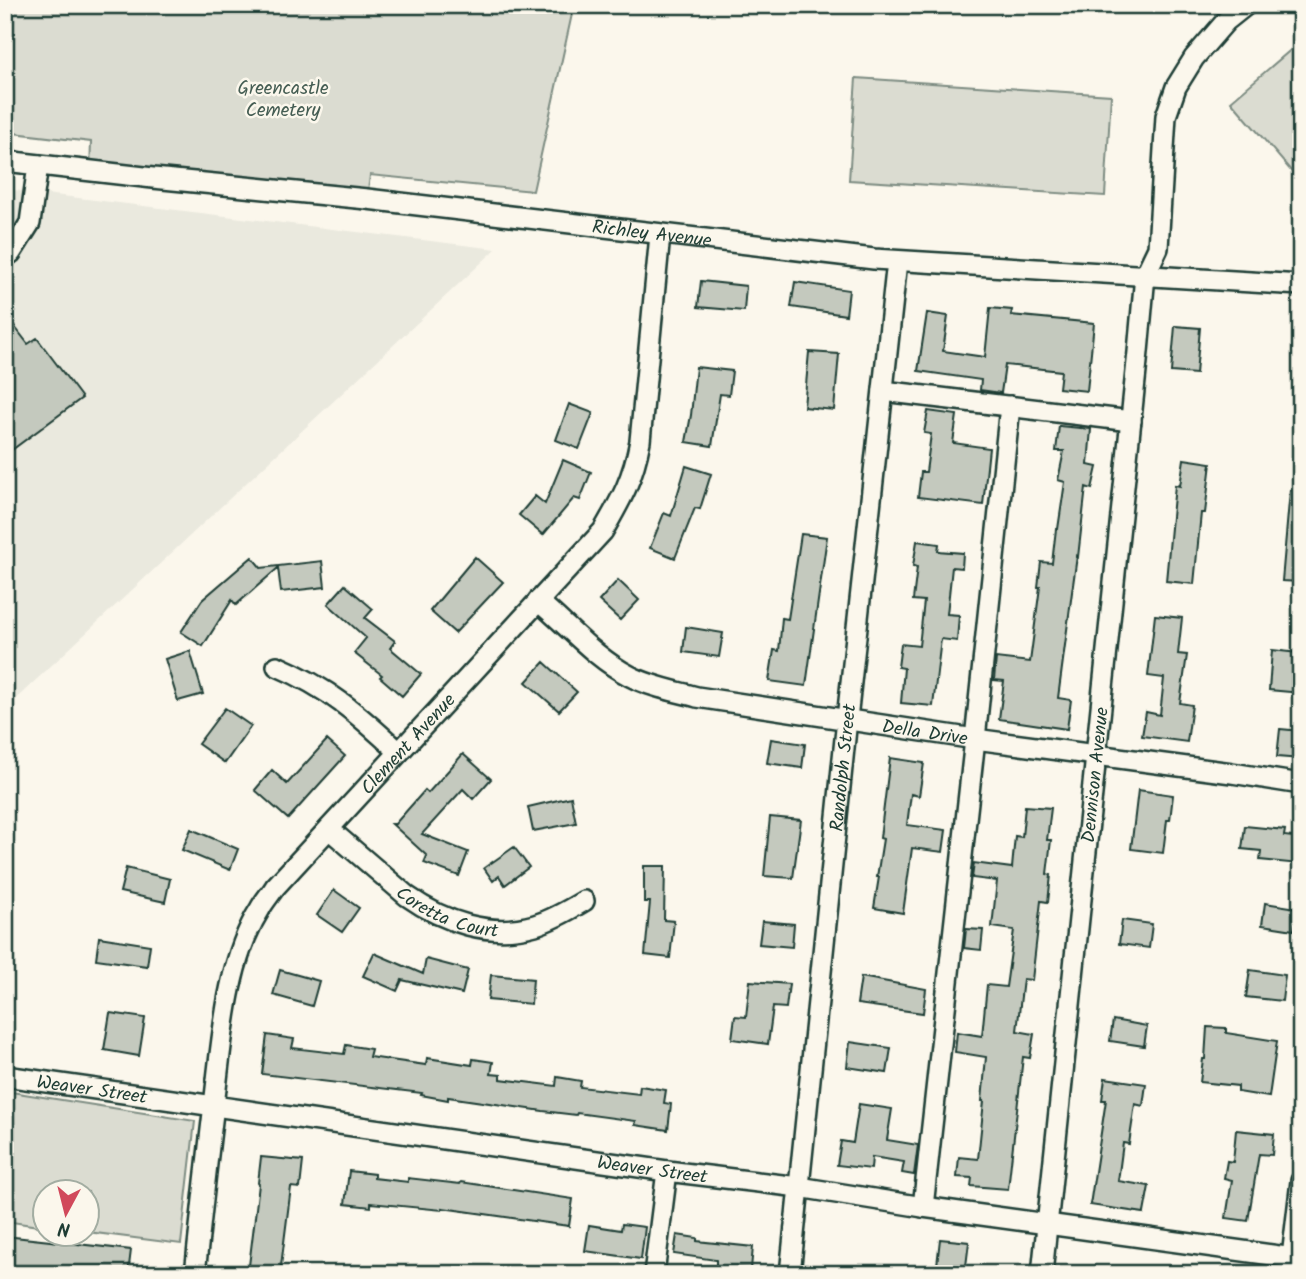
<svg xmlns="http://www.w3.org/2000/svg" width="1306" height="1279" font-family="Kalam,sans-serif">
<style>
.built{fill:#eae9de}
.green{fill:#dbdcd1;stroke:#7d8c82;stroke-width:2}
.building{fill:#c4c9be;stroke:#1f3d34;stroke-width:2}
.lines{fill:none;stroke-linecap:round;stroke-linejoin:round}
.minor-casing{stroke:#1f3d34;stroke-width:24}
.minor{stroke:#fbf7ec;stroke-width:19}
.labels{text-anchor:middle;stroke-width:5;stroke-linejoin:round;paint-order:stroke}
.park-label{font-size:19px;fill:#455d53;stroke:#fbf7ec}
.street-label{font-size:19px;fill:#1f3d34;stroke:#fbf7ec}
</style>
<rect width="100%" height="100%" fill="#fbf7ec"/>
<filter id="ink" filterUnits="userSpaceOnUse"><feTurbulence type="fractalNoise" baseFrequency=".0143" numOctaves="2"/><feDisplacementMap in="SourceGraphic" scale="14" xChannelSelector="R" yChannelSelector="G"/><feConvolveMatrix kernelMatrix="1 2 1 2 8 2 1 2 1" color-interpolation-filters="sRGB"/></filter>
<g filter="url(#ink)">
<!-- built -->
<path class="built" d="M5,189L496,249L5,709Z"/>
<!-- green -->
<path class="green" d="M5,5H574L533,191L370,175L367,199L90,171L91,142L5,132Z
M1301,41V174L1292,172L1231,101Z
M856,78L1111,95L1105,196L849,180Z
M5,1091L195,1121L181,1244L88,1232V1192H46L45,1227L5,1221Z"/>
<!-- building -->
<path class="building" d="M701,281L746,286L744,311L698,307Z
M795,282L849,290L846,315L791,307Z
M990,308L1012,310L1011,315L1094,323L1087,391L1059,388L1061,371L1005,365L1001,393L980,390L981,380L918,371L927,313L948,316L943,351L985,357Z
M5,314L28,344L37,338L82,398L5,455Z
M1175,326L1200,328L1196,374L1171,372Z
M809,352L839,354L834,410L804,407Z
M696,367L732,371L729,395L720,394L712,446L686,442L691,415Z
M569,404L593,413L579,449L556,440Z
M928,411L957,415L953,443L989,448L983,505L918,497L921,472H926L931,434L924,433Z
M1059,426L1091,429L1088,465L1097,467L1092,489L1086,487L1078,557L1077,556L1072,592L1058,698L1071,700L1067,729L999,719L1004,681L994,680L996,658L1030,662L1040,587H1038L1041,562L1052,563L1056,529H1058L1065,482L1058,480L1064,451H1056Z
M1184,459L1211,463L1205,513H1201L1194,584L1166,581L1175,485L1180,486Z
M563,460L591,472L580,500L574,498L543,535L519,515L535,496L545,504Z
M686,466L711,474L700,509L695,508L675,558L650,548L664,513L671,516Z
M1290,490L1301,491V582L1282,581Z
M801,534L827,537L806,686L769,681L774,650L779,651L782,618L788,619Z
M917,541L939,544L938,551L963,553L962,568L952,567L947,614L959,615L957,641L941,639L933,706L901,703L904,668L898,667L901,644L919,646L924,601L913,600L917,567L913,566Z
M252,557L261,568L322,561L325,587L281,592L278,568L236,605L232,600L203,646L181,632L202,600Z
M475,557L503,582L455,633L430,611Z
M618,580L639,600L620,620L599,601Z
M345,585L373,609L365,618L395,641L390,648L421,674L402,696L380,677L382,675L354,653L366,638L328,604Z
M1155,615L1182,618L1178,654L1187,655L1180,703L1192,705L1187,742L1142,736L1146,712L1160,715L1164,678L1148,676Z
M686,627L723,633L719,657L683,652Z
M1272,650L1298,653L1297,666H1301V693L1269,690Z
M190,651L203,694L178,701L165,659Z
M544,662L577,692L559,711L526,682Z
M225,708L251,726L225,763L198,744Z
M1280,729L1301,731V759L1277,757Z
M771,739L805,744L802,768L767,763Z
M327,740L345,756L288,819L255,790L272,770L287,784Z
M463,754L491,779L473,799L463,789L422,834L468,852L459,876L424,863L427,856L392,824H395L425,790L428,793Z
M890,758L924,763L919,796L911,794L907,825L946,830L943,852L912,848L903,913L874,908L879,877H877L883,839L880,838Z
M1138,790L1173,795L1170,820H1167L1163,853L1131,849Z
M571,797L576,823L533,831L528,807Z
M1025,806L1051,808L1047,840H1051L1047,874L1051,875L1048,902L1041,901L1032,980L1023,979L1017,1031L1034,1034L1030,1058L1023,1057L1008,1189L971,1186L972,1178L957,1177L959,1157L978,1159L984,1101H982L986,1057L955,1052L957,1032L982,1036L987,985L1006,987L1014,930L992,927L997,881L972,878L974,863L1012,868L1015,836L1022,837Z
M770,817L801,820L793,878L764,876Z
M1245,826L1285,830L1284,836L1301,838L1299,864L1260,860L1261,851L1242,849Z
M191,829L238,849L230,870L182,850Z
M514,847L529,867L505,885L499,876L493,881L484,868Z
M644,866H665L664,920L674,921L670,958L645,955L650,902H644Z
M126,868L170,879L165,902L120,892Z
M334,890L359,908L342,932L317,915Z
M1265,903L1297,908L1294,930L1262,925Z
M1122,920L1152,924L1149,948L1119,944Z
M762,921L794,924L792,947L759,944Z
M966,929L983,930L981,950L964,948Z
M99,937L150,945L147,966L96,959Z
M374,953L423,974L426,959L468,970L462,994L402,980L397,991L363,976Z
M280,970L319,981L312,1006L273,995Z
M1250,970L1285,975L1282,1001L1246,997Z
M491,975L533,979L531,1004L488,1000Z
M861,977L926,989L923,1013L857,1004Z
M750,981L789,984L786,1008L773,1007L768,1044L732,1039L735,1016L746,1017Z
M110,1013L145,1018L139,1056L104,1050Z
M1113,1020L1147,1026L1144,1046L1110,1041Z
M1207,1027L1226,1028V1033L1277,1041L1269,1097L1238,1092V1086L1200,1082L1203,1059H1205Z
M267,1035L294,1039L292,1048L344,1054L346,1045L371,1049L369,1057L426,1065L427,1058L472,1065L473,1059L493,1062L491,1074L501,1075V1079L556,1086L557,1077L581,1081L580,1087L639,1094L640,1086L666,1090L664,1103L671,1104L668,1130L635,1125L636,1121L577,1113L576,1115L543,1111L448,1097V1100L421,1095L422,1093L262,1074Z
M850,1042L891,1048L887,1073L847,1067Z
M1105,1078L1146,1084L1143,1106L1135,1104L1129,1144L1123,1143L1118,1181L1149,1186L1144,1213L1090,1205L1106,1100H1102Z
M859,1104L892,1109L887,1140L918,1145L914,1175L902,1173L904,1162L872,1157L871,1169L837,1165L841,1141L853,1143Z
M1236,1130L1274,1134L1272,1155L1259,1154L1248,1221L1226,1218L1232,1180L1224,1178L1227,1161L1233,1162Z
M261,1157L303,1161L300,1188L291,1187L280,1274H248L259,1184L258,1183Z
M349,1171L374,1174V1178L408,1182V1178L460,1184L461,1182L573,1199L569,1226L442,1208V1210L371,1203V1207L345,1204Z
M622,1224L645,1227L641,1259L585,1251L589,1225L621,1230Z
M677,1235L697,1238V1241L753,1247L751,1269L716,1266V1260L674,1254Z
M5,1236L131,1250L128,1274H82L5,1265Z
M940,1239L969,1242L965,1274H936Z"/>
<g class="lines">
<defs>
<g id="minor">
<path id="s1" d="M5,161L153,178L367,199L874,259L1301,285"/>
<path d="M5,257L11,253L30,223L38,165"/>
<path d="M883,391L1131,421"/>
<path id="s2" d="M538,601C568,626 595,658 630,676C651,687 675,691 697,697L975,739L1232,773L1301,784"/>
<path d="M277,666C329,688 359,715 399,752"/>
<path id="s3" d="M329,829L407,896C444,922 490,938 535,925C552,920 569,910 584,901"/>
<path id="s4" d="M5,1076L667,1171L799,1187L923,1207L1301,1259"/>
<path d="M923,1207L975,739L1010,406"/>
<path id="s5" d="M195,1274C201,1217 207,1161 214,1105C222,1043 226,962 260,909C264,901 270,895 275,887L603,531C622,498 633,479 640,441L660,235"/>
<path d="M654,1274L667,1171"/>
<path id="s6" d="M790,1274L847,719L897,261"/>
<path id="s7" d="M1042,1274L1138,352L1145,275L1158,248L1166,116L1176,87L1194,58L1226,21L1246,5"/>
<path d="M1290,1274L1301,1181"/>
</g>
</defs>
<!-- minor casing -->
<use href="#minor" class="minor-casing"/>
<!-- minor -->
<use href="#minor" class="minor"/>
</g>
</g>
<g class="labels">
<!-- park labels -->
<g class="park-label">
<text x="283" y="94">Greencastle<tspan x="283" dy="22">Cemetery</tspan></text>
</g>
<!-- street labels -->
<g class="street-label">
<text dy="7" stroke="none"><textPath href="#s1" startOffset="651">Richley Avenue</textPath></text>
<text dy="7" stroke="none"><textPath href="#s2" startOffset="420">Della Drive</textPath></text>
<text dy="7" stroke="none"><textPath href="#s5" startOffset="595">Clement Avenue</textPath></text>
<text dy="7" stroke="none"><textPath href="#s6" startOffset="509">Randolph Street</textPath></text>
<text dy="7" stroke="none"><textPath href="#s7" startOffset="502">Dennison Avenue</textPath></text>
<text dy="7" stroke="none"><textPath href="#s3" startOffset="147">Coretta Court</textPath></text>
<text dy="7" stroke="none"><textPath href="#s4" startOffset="88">Weaver Street</textPath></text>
<text dy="7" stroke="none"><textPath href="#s4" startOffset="654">Weaver Street</textPath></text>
</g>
</g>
<!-- margin -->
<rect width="1306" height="1279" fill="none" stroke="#fbf7ec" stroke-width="28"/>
<rect x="14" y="14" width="1278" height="1251" fill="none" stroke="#1f3d34" stroke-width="2.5" filter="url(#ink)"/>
<!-- north arrow -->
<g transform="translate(66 1213) rotate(187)"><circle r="33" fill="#fbf7ec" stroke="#a3ada2" stroke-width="2"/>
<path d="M0-5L12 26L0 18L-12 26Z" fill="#d1495b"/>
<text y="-10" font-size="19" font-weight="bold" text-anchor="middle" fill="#1f3d34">N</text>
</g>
</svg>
